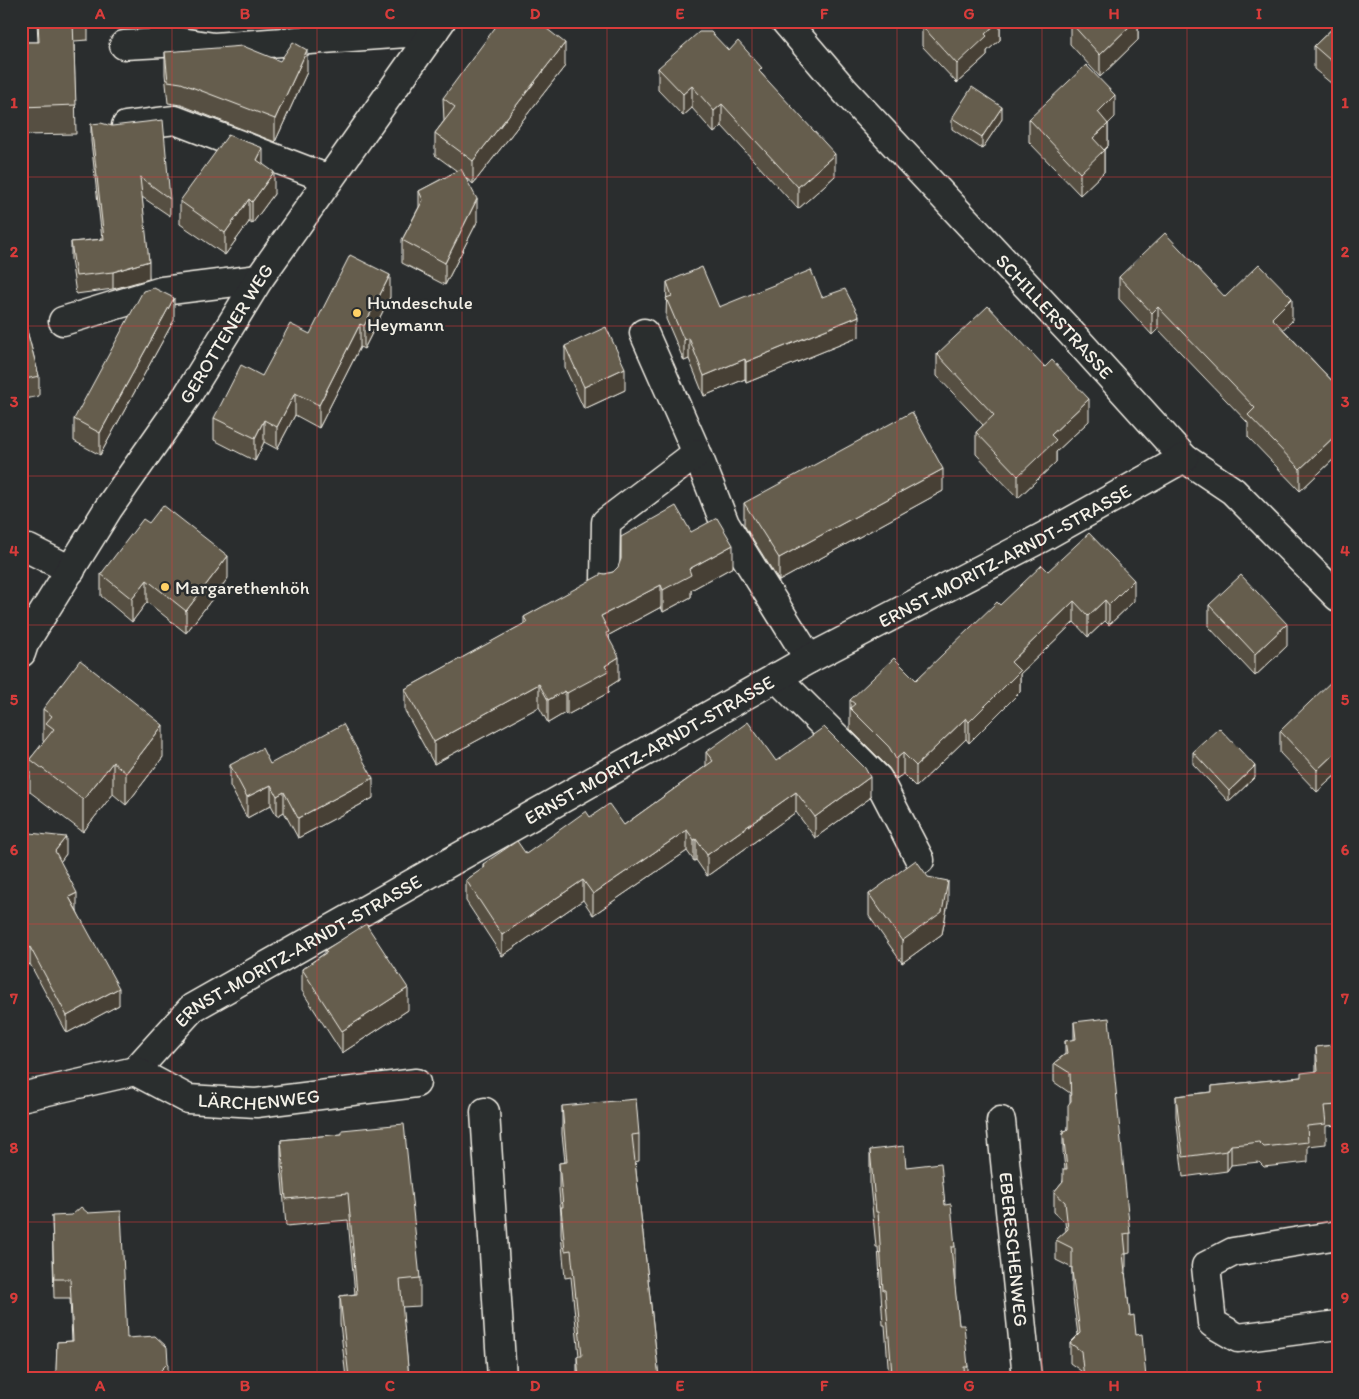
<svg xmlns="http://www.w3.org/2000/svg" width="1359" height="1399" font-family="Itim,sans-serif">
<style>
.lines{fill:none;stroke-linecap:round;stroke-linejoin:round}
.minor-casing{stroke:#f4f1e8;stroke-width:31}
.minor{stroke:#2a2d2e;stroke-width:28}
.wall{fill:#575042;stroke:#f4f1e8}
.shaded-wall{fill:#474136;stroke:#f4f1e8}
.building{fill:#655d4d;stroke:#f4f1e8}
.grid{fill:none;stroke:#d93c3b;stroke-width:1;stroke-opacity:0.55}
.poi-dot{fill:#ffd166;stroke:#2a2d2e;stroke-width:2}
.labels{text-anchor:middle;stroke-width:5;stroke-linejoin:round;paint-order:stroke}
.poi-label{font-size:19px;fill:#f4f1e8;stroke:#2a2d2e;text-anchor:start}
.street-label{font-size:19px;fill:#f4f1e8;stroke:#2a2d2e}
.neatline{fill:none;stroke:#d93c3b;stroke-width:2}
.grid-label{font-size:16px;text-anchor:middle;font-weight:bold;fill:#d93c3b}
</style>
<rect width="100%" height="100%" fill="#2a2d2e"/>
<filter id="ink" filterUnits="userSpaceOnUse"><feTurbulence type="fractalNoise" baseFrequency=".02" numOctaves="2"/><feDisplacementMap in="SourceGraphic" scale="10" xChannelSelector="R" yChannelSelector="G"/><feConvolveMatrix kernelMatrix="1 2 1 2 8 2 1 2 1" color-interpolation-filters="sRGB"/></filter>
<g filter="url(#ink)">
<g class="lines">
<defs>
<g id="minor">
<path id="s1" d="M785,21L844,90L1071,333L1184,458L1233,491L1338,597"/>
<path d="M124,45L181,42L214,47L434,31"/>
<path d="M126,126L175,120L329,179"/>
<path d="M63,321L162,291L259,279"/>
<path d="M644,333L697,453L725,524L809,659"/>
<path d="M21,550L29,549L71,570"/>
<path d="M605,581L606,522L697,453"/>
<path id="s2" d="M21,653L24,644L108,509L187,396L259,279L441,21"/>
<path d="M776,677L878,779L920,860"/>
<path id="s3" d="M135,1071L192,1008L809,659L1043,537L1184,458"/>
<path id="s4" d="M21,1097L135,1071L188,1099L256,1103L416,1083"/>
<path d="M485,1112L502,1378"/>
<path id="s5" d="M1001,1121L1027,1378"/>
<path d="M1338,1235L1233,1252L1206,1266L1212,1323L1238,1338L1338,1325"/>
</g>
</defs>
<!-- minor casing -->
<use href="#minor" class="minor-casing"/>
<!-- minor -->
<use href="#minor" class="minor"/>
</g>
<!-- wall -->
<path class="wall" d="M37,21H88V40L74,41L76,134L21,135V42H38Z
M917,21H1000V40L987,51V56L957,83L922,46V26Z
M1138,21V40L1100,77L1070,44V22Z
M1338,23V89L1314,69V46Z
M729,51L762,74L835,176L798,209L722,126L714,133L692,108L683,116L658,90V68Z
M165,52L307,72L275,142L181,105L168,103L165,74Z
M565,66L473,184L466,178L477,222L445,285L402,263V240L419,207V191L457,171L435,155V133L444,121L443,98Z
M1115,117L1108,123V146L1104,150V172L1080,195L1029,142V119Z
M952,118L1002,119L982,149L952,129Z
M91,124L170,199V216L142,197L149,279L113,289L76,294L71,259V242L102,239L91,141Z
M263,164L274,194L252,224L249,222L225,255L180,224V201Z
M1119,277L1225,297L1292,321L1283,329L1338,387V455L1300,491L1248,437V423L1158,329L1152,335L1119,299Z
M667,282L719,307L822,297L859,337L746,383L745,379L704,396L689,359L684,361L666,319Z
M390,297L364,349L360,347L319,428L295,415L277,449L264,442L255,461L214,440V418L310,334Z
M21,308L39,376V396L21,400Z
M174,320L100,455L74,441V419Z
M565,346L625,390L584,409L565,368Z
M937,354L1089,421L1056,452V462L1018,498L976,454V432L983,425L937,376Z
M943,491L779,581L744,525V503Z
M691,532L733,567L691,590V597L663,612L661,607L609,635V638L619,680L608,687V693L567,715L565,713L548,723L539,707L434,764L405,711V689L524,624V617L605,574L613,572Z
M1048,571L1134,601L1109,625L1105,621L1088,637L1074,622L1020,674V692L969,743L966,739L916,787L903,774L896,779L889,768L850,729V700L916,680L1000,605Z
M101,574L228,578L186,633L147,602L132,622L101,596Z
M1209,605L1287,646L1255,676L1209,627Z
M1338,678V773L1317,792L1280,753V731Z
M43,709L163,757L126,805L113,794L83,832L30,792V759L44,742L43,741Z
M706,752L776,761L870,798L815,838L796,812L707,876L696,860L694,861L687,851L593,915L583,900L502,956L466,901V880L483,869V864L526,854L590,817L624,825L706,766Z
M1193,752L1255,777L1229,802L1193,764Z
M270,764L373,798L298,838L284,812L277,816L271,805L247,818L230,786V765Z
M21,832L66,854L60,862L77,911L119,1005L67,1033L30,964L23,968L21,964Z
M928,877L948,903L942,934L902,963L869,916V894Z
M325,950L408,1010L342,1053L302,991V969L325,953Z
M1074,1022L1130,1233V1253L1126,1254V1273H1125L1130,1316L1136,1335L1146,1378H1082L1081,1371L1070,1363V1343L1078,1335L1072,1291V1268L1056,1260V1240L1066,1231L1065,1222L1054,1212V1192L1063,1181L1065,1169L1063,1151V1131L1068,1130L1070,1102V1093L1054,1082V1063L1065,1054V1041L1074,1040Z
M1338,1038V1125L1326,1126V1144L1308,1146V1162L1264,1167L1259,1162L1231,1165L1227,1171L1183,1177L1176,1116V1096L1212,1092V1086L1301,1077L1316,1071V1047L1334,1045V1039Z
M562,1106L639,1134V1161L635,1162L659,1378H577V1356H579L571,1277L565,1278L561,1234V1215L559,1190V1163L565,1162L562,1134Z
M342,1134L420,1278V1306L402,1307L409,1378H346L340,1323V1296L355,1294L348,1220L286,1226L281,1167V1140Z
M870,1150L906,1167L945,1205L955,1247V1281L954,1282L959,1325L968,1367V1378H889L885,1325H883L878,1247H876L870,1185Z
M52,1216L127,1338L168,1378H56L57,1342L72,1341L70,1298H54Z"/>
<!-- shaded-wall -->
<path class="shaded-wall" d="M999,21H1000V40L987,51V56L957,83V64L985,34Z
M1135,21H1138V40L1100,77V55Z
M565,43V66L473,184V161Z
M307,50V72L275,142V119Z
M692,86V108L683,116V94Z
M1115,95V117L1098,134V112Z
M722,104V126L714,133V111Z
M1002,107V119L982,149V137Z
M1108,124V146L1104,150V172L1080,195V173L1093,138Z
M263,148V170L257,160Z
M835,154V176L798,209V187Z
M274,172V194L252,224V202Z
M249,199V222L225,255V233Z
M477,199V222L445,285V263Z
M149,261V279L113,289V272Z
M390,275V297L364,349V326Z
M174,298V320L100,455V433Z
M1292,298V321L1272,340V318Z
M1158,307V329L1152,335V313Z
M859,316V337L746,383V362Z
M360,324V347L319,428V405Z
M689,338V359L684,361V340Z
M745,359V379L704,396V376Z
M625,368V390L584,409V387Z
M295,393V415L277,449V427Z
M1089,399V421L1056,452V462L1018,498V476L1051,435Z
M264,420V442L255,461V438Z
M1338,433V455L1300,491V469Z
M943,469V491L779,581V558Z
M733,545V567L691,590V597L663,612V590L689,569Z
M228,556V578L186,633V611Z
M147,580V602L132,622V599Z
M1134,580V601L1109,625V605Z
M661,585V607L609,635V654L601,616Z
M1105,600V621L1088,637V616Z
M1074,601V622L1020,674V692L969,743V722L1011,662Z
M1287,624V646L1255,676V654Z
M619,657V680L608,687V693L567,715V693L605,666Z
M539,684V707L434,764V742Z
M565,691V713L548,723V700Z
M966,718V739L916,787V766Z
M163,725V757L126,805V773Z
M1338,750V773L1317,792V770Z
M903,753V774L896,779V759Z
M113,762V794L83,832V800Z
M1255,766V777L1229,802V791Z
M870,777V798L815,838V817Z
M373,778V798L298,838V818Z
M271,785V805L247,818V797Z
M284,792V812L277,816V796Z
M796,792V812L707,876V855Z
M687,830V851L593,915V894Z
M66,837V854L55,869V851Z
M696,839V860L694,861V840Z
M583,880V900L502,956V935Z
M948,881V903L942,934L902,963V941Z
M77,893V911L69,897Z
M30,947V964L23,968V950Z
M119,988V1005L67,1033V1016Z
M408,988V1010L342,1053V1031Z
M1231,1145V1165L1227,1171V1151Z
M168,1363V1378H158V1373Z"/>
<!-- building -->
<path class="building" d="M38,21H73L76,105L21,107V42H39Z
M500,21H537L565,43L473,161L435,133L455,107L443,98Z
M927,21H999L985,34L987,36L957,64L922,26Z
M1071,21H1135L1100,55L1070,22Z
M1338,23V67L1314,46Z
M699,32H711L729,51L738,41L762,68L759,71L835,154L798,187L722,104L714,111L692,86L683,94L658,68Z
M293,42L307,50L275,119L181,83L168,81L165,52L243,46L280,61Z
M1086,65L1115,95L1098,112L1108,124L1093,138L1104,150L1080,173L1029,119Z
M972,87L1002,107L982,137L952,118Z
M163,120L170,199L140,177L149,261L113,272L76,276L71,242L104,239L91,124L101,123L112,126Z
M228,135L263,148L257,160L274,172L252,202L249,199L225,233L180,201Z
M461,169L477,199L445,263L402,240L423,200L419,191Z
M1165,233L1225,297L1259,264L1292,298L1272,318L1338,387V433L1300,469L1248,415L1255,408L1158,307L1152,313L1119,277Z
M350,255L390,275L364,326L360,324L319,405L295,393L277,427L264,420L255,438L214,418L241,365L262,376L290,324L310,334Z
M702,267L719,307L811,270L822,297L845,289L859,316L746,362L745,359L704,376L689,338L684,340L666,298L672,296L667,282Z
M154,288L174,298L100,433L74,419L143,291Z
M988,306L1045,367L1052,360L1089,399L1051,435L1056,440L1018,476L976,432L994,415L937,354Z
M21,308L39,376L21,380Z
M606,327L625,368L584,387L565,346Z
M912,412L943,469L779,558L744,503Z
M163,505L228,556L186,611L147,580L132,599L101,574L143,519L149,523Z
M676,506L691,532L717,518L733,545L689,569L691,575L663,590L661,585L601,616L609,632L606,633L619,657L605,666L608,671L567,693L565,691L548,700L539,684L434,742L405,689L527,622L524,617L600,575V573L605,574L613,572L618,567L621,559V537Z
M1089,533L1134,580L1109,605L1105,600L1088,616L1074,601L1011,662L1020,671L969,722L966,718L916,766L903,753L896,759L889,747L850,708L855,704L850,700L894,658L916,680L997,602L1000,605L1042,565L1048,571Z
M1241,575L1287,624L1255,654L1209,605Z
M80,660L163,725L126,773L113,762L83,800L30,759L54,729L46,723L52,716L43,709Z
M1337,676L1338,678V750L1317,770L1280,731Z
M748,722L776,761L824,727L865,768L870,777L815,817L796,792L707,855L696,839L694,840L687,830L593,894L583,880L502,935L466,880L485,867L483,864L517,841L526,854L586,811L590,817L609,804L624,825L713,761L706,752Z
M343,724L373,778L298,818L284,792L277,796L271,785L247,797L230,765L262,748L270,764Z
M1219,728L1255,766L1229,791L1193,752Z
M21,832L66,837L55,851L77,893L69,897L119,988L67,1016L30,947L23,950L21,946Z
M916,860L928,877L948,881L942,912L902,941L869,894Z
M366,924L408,988L342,1031L302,969L327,952L325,950Z
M1109,1018L1130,1233L1124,1234L1126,1254H1123L1130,1316L1134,1315L1136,1335L1142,1334L1146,1378H1084L1081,1351L1070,1343L1080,1333L1072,1271V1248L1056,1240L1068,1229L1065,1202L1054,1192L1063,1181V1169H1067L1063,1131L1068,1130V1105L1071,1101L1070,1073L1054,1063L1067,1053L1065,1041L1076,1039L1074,1022Z
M1338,1038V1105L1324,1106L1326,1124L1307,1126L1308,1142L1264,1147L1259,1142L1244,1144L1231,1145L1227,1151L1183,1157L1176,1096L1212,1092V1086L1301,1077V1073L1318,1071L1316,1047L1335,1045L1334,1039Z
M636,1099L639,1134L632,1135L659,1378H579L577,1356H582L571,1250L565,1251L561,1207H563L559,1163L567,1162L562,1106Z
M404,1124L420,1278L400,1280L409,1378H379V1375L349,1378L340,1296L357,1294L348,1193L286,1199L281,1140L342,1134V1130Z
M904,1146L906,1167L941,1163L945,1205L951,1204L955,1247H951L959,1325H964L968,1367H964L965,1378H890L889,1375L892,1374L885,1290H883L878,1212H876L870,1150Z
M81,1207L88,1213L121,1211L127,1338L155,1336L167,1347L168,1363L158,1373L107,1376V1378H57L56,1369L57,1342L73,1341L70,1279H54L52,1216L72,1215Z"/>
</g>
<!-- grid -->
<path class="grid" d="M172,21V1378M317,21V1378M462,21V1378M607,21V1378M752,21V1378M897,21V1378M1042,21V1378M1187,21V1378M21,177H1338M21,326H1338M21,476H1338M21,625H1338M21,774H1338M21,924H1338M21,1073H1338M21,1222H1338"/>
<!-- markers -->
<g class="poi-dot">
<circle cx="357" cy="313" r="5"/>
<circle cx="165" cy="587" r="5"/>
</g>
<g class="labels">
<!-- poi labels -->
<g class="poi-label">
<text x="367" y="309">Hundeschule<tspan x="367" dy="22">Heymann</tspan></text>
<text x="175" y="594">Margarethenhöh</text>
</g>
<!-- street labels -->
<g class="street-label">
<text dy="7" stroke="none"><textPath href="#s1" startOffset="400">SCHILLERSTRASSE</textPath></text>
<text dy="7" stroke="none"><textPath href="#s2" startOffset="380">GEROTTENER WEG</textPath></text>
<text dy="7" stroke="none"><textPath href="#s3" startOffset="1015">ERNST-MORITZ-ARNDT-STRASSE</textPath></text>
<text dy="7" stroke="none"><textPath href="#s3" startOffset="610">ERNST-MORITZ-ARNDT-STRASSE</textPath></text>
<text dy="7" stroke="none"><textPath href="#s3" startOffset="205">ERNST-MORITZ-ARNDT-STRASSE</textPath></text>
<text dy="7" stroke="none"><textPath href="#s4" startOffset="248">LÄRCHENWEG</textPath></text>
<text dy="7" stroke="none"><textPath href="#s5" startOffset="129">EBERESCHENWEG</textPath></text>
</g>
</g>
<!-- margin -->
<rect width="1359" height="1399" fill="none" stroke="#2a2d2e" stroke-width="55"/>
<rect x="28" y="28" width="1304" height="1344" class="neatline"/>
<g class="grid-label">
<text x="100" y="19">A</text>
<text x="245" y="19">B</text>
<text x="390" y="19">C</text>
<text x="535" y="19">D</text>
<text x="680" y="19">E</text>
<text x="824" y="19">F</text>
<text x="969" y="19">G</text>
<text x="1114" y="19">H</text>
<text x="1259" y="19">I</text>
<text x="14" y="108">1</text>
<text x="1345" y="108">1</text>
<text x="14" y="257">2</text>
<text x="1345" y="257">2</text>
<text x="14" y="407">3</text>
<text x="1345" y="407">3</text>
<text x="14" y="556">4</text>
<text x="1345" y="556">4</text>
<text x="14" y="705">5</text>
<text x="1345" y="705">5</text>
<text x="14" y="855">6</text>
<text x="1345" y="855">6</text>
<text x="14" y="1004">7</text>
<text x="1345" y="1004">7</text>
<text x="14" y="1153">8</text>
<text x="1345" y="1153">8</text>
<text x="14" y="1303">9</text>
<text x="1345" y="1303">9</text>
<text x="100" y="1391">A</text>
<text x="245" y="1391">B</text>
<text x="390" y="1391">C</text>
<text x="535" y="1391">D</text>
<text x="680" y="1391">E</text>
<text x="824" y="1391">F</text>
<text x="969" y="1391">G</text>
<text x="1114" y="1391">H</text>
<text x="1259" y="1391">I</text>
</g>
</svg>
